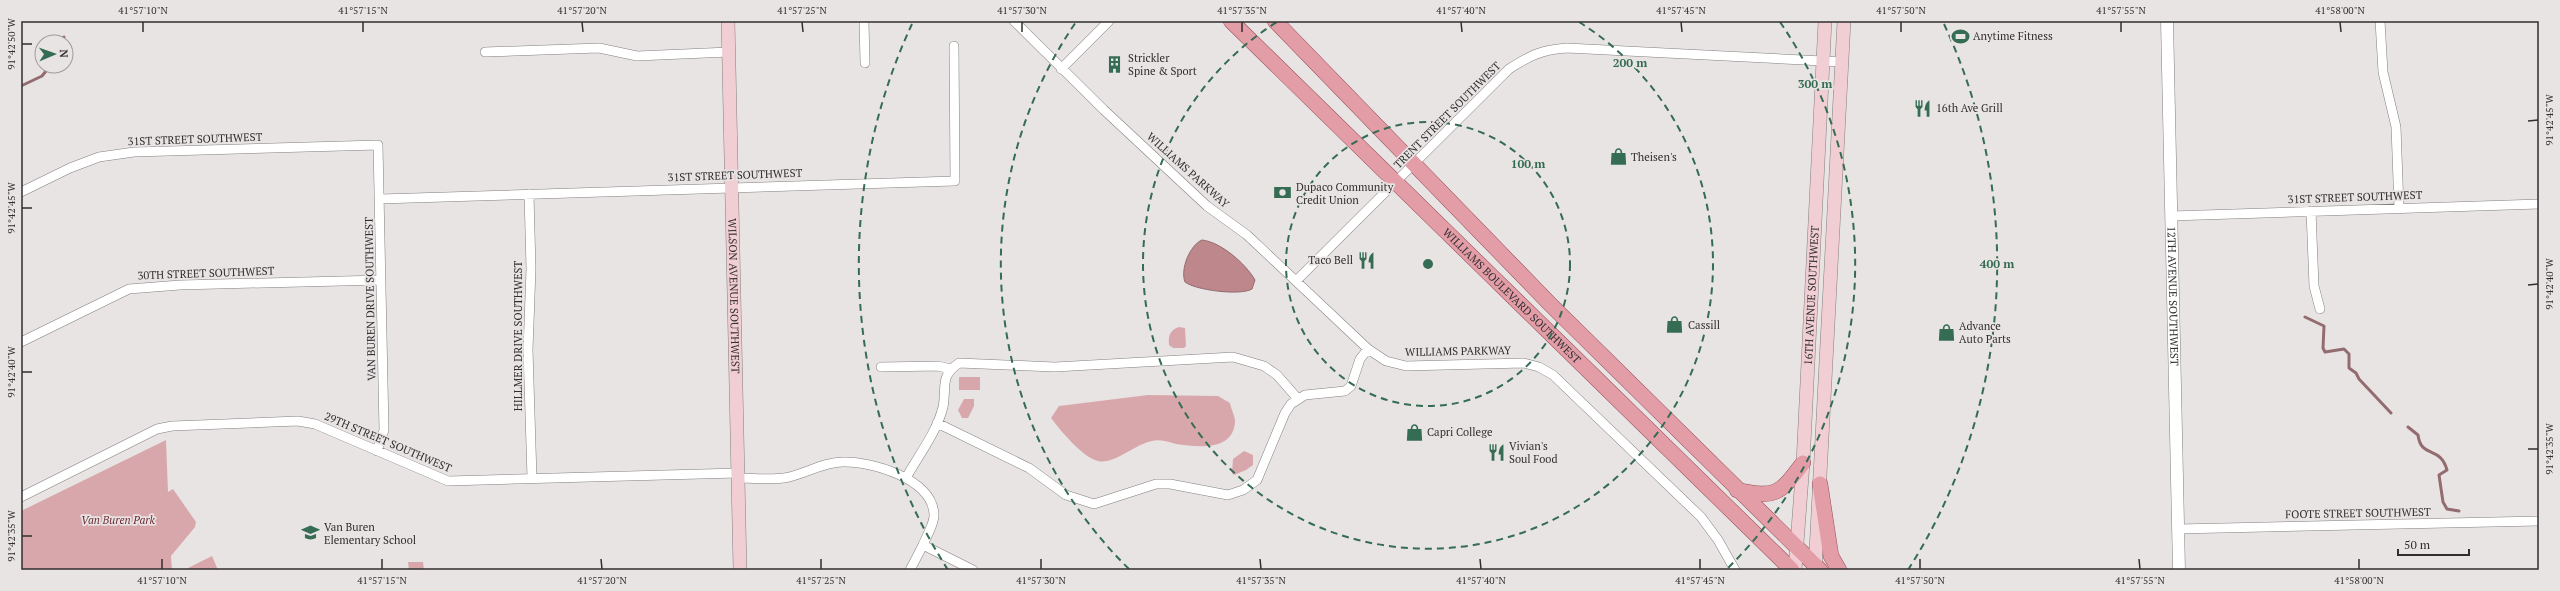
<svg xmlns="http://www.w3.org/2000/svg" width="2560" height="591" font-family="'PT Serif',serif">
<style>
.green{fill:#d8a7ab}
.water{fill:#be878c;stroke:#936c70}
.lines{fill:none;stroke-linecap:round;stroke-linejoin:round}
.stream{stroke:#936c70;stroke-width:3}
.minor-casing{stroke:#837f7f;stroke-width:10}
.tertiary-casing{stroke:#837f7f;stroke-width:13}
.secondary-casing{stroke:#837f7f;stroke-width:14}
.primary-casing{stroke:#974c57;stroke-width:16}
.minor{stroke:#fff;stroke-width:9}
.tertiary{stroke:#fff;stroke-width:12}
.secondary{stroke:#f1ced3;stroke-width:13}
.primary{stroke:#e29da7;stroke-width:15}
.ticks{fill:none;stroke:#302e2f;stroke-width:1.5}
.ring{fill:none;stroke:#346c54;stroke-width:2;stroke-dasharray:7 5}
.labels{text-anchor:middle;stroke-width:3.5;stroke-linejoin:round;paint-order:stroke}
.poi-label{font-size:11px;fill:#302e2f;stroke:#e9e4e4;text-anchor:start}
.street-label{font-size:11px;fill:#302e2f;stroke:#e9e4e4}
.park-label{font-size:11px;font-style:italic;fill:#6c2833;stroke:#e9e4e4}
.centre{fill:#346c54;stroke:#e9e4e4;stroke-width:2}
.ring-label{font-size:12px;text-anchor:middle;font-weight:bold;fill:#346c54;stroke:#e9e4e4;stroke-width:3.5;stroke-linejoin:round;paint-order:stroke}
.neatline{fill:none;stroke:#302e2f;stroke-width:1.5}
.ticks-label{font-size:10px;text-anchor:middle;fill:#302e2f}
</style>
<rect width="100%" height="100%" fill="#e9e4e4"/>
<!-- green -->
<path class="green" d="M1179,327L1185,328L1186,346L1184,348H1173L1169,345C1168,336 1170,330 1179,327Z
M959,377H980V390H959Z
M1148,395L1218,396L1230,403C1231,409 1235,416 1235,421C1234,452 1197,447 1176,444C1169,442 1159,439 1152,441C1135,444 1114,465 1098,461C1082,457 1061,431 1051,418L1059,406Z
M964,399H974V406L968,418H962L958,410Z
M166,440L168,492L173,489L196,522L195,527L171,556L172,570H21V511Z
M1244,451L1253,455V465L1246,470L1234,475L1232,473L1233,459Z
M212,556L218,570H189L188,568Z
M408,562H423L424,570H409Z"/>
<!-- water -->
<path class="water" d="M1202,240C1221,242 1246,264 1255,280L1252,289C1240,296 1195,290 1185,282C1180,269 1190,245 1202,240Z"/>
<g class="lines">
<!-- stream -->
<path class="stream" d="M59,42L64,37
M21,86L42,76L50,66
M2305,317L2324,326L2323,348L2325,352L2344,349L2349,354V368L2356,373L2359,379L2391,413
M2408,427L2418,435C2421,459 2440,445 2447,470L2439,475L2443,502L2447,509L2459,511"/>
<defs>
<path id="minor" d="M864,21L865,63
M1014,21L1104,110L1207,206L1247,235L1368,349L1386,361L1406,366L1524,363L1539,367L1553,375L1701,517L1718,540L1735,570
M2380,21L2383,72L2396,127L2399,208
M485,52L599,48L637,56L729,52
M1061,69L1109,21
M21,192L70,168L99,157L134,152L378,145L384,430L377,451
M529,194L531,269L528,350L532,478
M380,199L955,181L954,46
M2311,211L2314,286L2320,309
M2171,216L2539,204
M1296,281L1509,69C1531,55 1541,50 1567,48L1843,62
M21,342L129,289L180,285L381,280
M881,367L938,366L951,369
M937,423L1029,468L1066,495L1094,504L1156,484H1170L1228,495L1243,490L1257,480L1285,413L1291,404L1305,395L1345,391L1351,386L1360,359L1368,349
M738,478C753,478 770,480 784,478C804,475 822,462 843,462C872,461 932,479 934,514C935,523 926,537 923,545L973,570
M906,478C918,456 937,432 943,407C947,387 939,377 959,363L1055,367L1233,357L1264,366L1277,375L1298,399
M21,497L157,429L172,426L298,421L315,424L448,481L738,473
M2178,529L2539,521
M910,570L923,545"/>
<g id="tertiary">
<path id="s1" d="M2167,21L2179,570"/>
</g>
<g id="secondary">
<path id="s2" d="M728,21L740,570"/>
<path id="s3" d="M1795,570L1803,463L1825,21"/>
<path d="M1815,570L1844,21"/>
</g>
<g id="primary">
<path id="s4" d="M1231,21L1792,570"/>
<path d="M1275,21L1550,304L1820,570"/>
<path d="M1820,484L1831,556L1839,570"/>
<path d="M1737,490C1776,498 1779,495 1803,463"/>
</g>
</defs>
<!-- minor casing -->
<use href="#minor" class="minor-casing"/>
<!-- tertiary casing -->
<use href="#tertiary" class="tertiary-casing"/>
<!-- secondary casing -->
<use href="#secondary" class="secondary-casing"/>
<!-- primary casing -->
<use href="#primary" class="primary-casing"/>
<!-- minor -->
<use href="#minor" class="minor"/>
<!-- tertiary -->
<use href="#tertiary" class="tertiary"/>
<!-- secondary -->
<use href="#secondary" class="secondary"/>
<!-- primary -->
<use href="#primary" class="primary"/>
</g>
<!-- ticks -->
<path class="ticks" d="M143,22V32M363,22V32M582,22L583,32M802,22L803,32M1022,22V32M1242,22V32M1461,22L1462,32M1681,22L1682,32M1901,22V32M2121,22V32M2340,22L2341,32M22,44H32M2528,121L2538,120M22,208H32M2528,285L2538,284M22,372H32M2528,449H2538M22,536H32M162,559V569M382,559V569M601,559L602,569M821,559V569M1041,559V569M1260,559L1261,569M1480,559L1481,569M1700,559V569M1920,559V569M2139,559L2140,569M2359,559V569"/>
<!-- distance rings -->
<g class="ring">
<circle cx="1428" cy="264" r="142"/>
<path d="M1579 22A285 285 0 1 1 1277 22"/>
<path d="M1129 569A427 427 0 0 1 1076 22M1780 22A427 427 0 0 1 1727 569"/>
<path d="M948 570A569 569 0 0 1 912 24M1944 24A569 569 0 0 1 1908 570"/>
</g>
<!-- icons -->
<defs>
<symbol id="stadium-bare" viewBox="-9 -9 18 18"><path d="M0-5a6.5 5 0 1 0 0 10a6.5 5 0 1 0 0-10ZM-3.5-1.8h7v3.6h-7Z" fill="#346c54" stroke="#e9e4e4" stroke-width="2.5" paint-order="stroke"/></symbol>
<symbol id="building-bare" viewBox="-9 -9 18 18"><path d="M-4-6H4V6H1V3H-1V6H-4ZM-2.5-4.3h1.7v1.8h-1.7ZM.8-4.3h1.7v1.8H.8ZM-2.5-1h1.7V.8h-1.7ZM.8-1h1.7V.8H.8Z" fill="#346c54" stroke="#e9e4e4" stroke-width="2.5" paint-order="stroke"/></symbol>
<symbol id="restaurant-bare" viewBox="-9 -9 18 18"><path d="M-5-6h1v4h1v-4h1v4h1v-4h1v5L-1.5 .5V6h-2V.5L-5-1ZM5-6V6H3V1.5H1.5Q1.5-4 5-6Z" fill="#346c54" stroke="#e9e4e4" stroke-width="2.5" paint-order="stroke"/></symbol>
<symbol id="shop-bare" viewBox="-9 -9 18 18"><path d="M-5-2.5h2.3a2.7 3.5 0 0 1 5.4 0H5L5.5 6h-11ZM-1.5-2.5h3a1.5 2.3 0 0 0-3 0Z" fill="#346c54" stroke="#e9e4e4" stroke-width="2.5" paint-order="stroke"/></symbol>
<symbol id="bank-bare" viewBox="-9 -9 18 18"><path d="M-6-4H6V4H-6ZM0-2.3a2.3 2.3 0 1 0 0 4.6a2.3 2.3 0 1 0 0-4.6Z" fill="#346c54" stroke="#e9e4e4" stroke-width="2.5" paint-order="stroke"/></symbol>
<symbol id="school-bare" viewBox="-9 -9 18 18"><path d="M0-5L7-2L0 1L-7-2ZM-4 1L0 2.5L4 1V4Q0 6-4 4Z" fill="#346c54" stroke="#e9e4e4" stroke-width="2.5" paint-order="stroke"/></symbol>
</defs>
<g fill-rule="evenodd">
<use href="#stadium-bare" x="1948" y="24" width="25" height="25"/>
<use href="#building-bare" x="1102" y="52" width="25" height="25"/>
<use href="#restaurant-bare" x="1910" y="96" width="25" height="25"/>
<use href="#shop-bare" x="1606" y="144" width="25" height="25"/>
<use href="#bank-bare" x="1270" y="180" width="25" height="25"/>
<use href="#restaurant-bare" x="1354" y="248" width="25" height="25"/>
<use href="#shop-bare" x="1662" y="312" width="25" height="25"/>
<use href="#shop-bare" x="1934" y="320" width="25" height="25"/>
<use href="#shop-bare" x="1402" y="420" width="25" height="25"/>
<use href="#restaurant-bare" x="1484" y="440" width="25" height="25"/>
<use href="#school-bare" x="298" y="520" width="25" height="25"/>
</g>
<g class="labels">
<!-- poi labels -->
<g class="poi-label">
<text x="1973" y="40">Anytime Fitness</text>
<text x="1128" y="62">Strickler<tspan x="1128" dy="13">Spine &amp; Sport</tspan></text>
<text x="1936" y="112">16th Ave Grill</text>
<text x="1631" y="161">Theisen's</text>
<text x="1296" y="191">Dupaco Community<tspan x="1296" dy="13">Credit Union</tspan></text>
<text x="1353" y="264" text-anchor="end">Taco Bell</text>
<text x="1688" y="329">Cassill</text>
<text x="1959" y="330">Advance<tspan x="1959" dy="13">Auto Parts</tspan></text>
<text x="1427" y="436">Capri College</text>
<text x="1509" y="450">Vivian's<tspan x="1509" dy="13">Soul Food</tspan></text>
<text x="324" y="531">Van Buren<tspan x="324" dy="13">Elementary School</tspan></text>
</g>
<!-- street labels -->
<g class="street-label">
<text transform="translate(1447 115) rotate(-45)" y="4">TRENT STREET SOUTHWEST</text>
<text transform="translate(195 139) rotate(-2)" y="4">31ST STREET SOUTHWEST</text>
<text transform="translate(1188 170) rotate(42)" y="4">WILLIAMS PARKWAY</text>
<text transform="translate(735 175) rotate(-2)" y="4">31ST STREET SOUTHWEST</text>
<text transform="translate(2355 197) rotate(-2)" y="4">31ST STREET SOUTHWEST</text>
<text transform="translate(206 273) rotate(-2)" y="4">30TH STREET SOUTHWEST</text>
<text dy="4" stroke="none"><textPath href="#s2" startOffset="275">WILSON AVENUE SOUTHWEST</textPath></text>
<text dy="4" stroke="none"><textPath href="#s4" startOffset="393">WILLIAMS BOULEVARD SOUTHWEST</textPath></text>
<text dy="4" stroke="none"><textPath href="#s3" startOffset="275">16TH AVENUE SOUTHWEST</textPath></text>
<text dy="4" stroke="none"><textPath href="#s1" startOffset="275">12TH AVENUE SOUTHWEST</textPath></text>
<text transform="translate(370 299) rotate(-91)" y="4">VAN BUREN DRIVE SOUTHWEST</text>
<text transform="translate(518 336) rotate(-90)" y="4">HILLMER DRIVE SOUTHWEST</text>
<text transform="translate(1458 351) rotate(-1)" y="4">WILLIAMS PARKWAY</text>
<text transform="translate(388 442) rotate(23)" y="4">29TH STREET SOUTHWEST</text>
<text transform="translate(2358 513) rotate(-1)" y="4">FOOTE STREET SOUTHWEST</text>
</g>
<!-- park labels -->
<g class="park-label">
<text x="118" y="524">Van Buren Park</text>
</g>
</g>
<circle cx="1428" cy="264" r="6" class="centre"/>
<g class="ring-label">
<text x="1630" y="67">200 m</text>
<text x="1815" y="88">300 m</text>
<text x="1528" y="168">100 m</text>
<text x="1997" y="268">400 m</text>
</g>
<!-- border -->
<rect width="2560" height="591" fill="none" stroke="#e9e4e4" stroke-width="44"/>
<!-- north arrow -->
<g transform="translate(54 54) rotate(88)"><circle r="19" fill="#e9e4e4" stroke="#9f9b9c"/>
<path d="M0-3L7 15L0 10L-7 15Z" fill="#346c54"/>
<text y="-6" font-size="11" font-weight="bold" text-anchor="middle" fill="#302e2f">N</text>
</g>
<!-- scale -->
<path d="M2398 549v6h71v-6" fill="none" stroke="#302e2f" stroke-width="2"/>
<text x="2404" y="549" font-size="12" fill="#302e2f" stroke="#e9e4e4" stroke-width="3" paint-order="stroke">50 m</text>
<rect x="22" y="22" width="2516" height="547" class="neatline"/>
<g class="ticks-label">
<text x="143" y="14">41°57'10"N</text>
<text x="363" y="14">41°57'15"N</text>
<text x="582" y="14">41°57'20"N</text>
<text x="802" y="14">41°57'25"N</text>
<text x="1022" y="14">41°57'30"N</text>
<text x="1242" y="14">41°57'35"N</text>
<text x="1461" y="14">41°57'40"N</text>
<text x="1681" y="14">41°57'45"N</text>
<text x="1901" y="14">41°57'50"N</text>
<text x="2121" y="14">41°57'55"N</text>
<text x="2340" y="14">41°58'00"N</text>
<text transform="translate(11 44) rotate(-90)" y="4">91°42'50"W</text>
<text transform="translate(2549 120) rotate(-90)" y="4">91°42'45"W</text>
<text transform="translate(11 208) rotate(-90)" y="4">91°42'45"W</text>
<text transform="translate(2549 284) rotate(-90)" y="4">91°42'40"W</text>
<text transform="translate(11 372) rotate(-90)" y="4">91°42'40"W</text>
<text transform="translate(2549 449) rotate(-90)" y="4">91°42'35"W</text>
<text transform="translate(11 536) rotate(-90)" y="4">91°42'35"W</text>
<text x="162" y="584">41°57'10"N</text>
<text x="382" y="584">41°57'15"N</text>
<text x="602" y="584">41°57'20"N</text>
<text x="821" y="584">41°57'25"N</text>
<text x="1041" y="584">41°57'30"N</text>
<text x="1261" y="584">41°57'35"N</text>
<text x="1481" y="584">41°57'40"N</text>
<text x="1700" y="584">41°57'45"N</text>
<text x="1920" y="584">41°57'50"N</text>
<text x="2140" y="584">41°57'55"N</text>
<text x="2359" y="584">41°58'00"N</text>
</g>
</svg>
